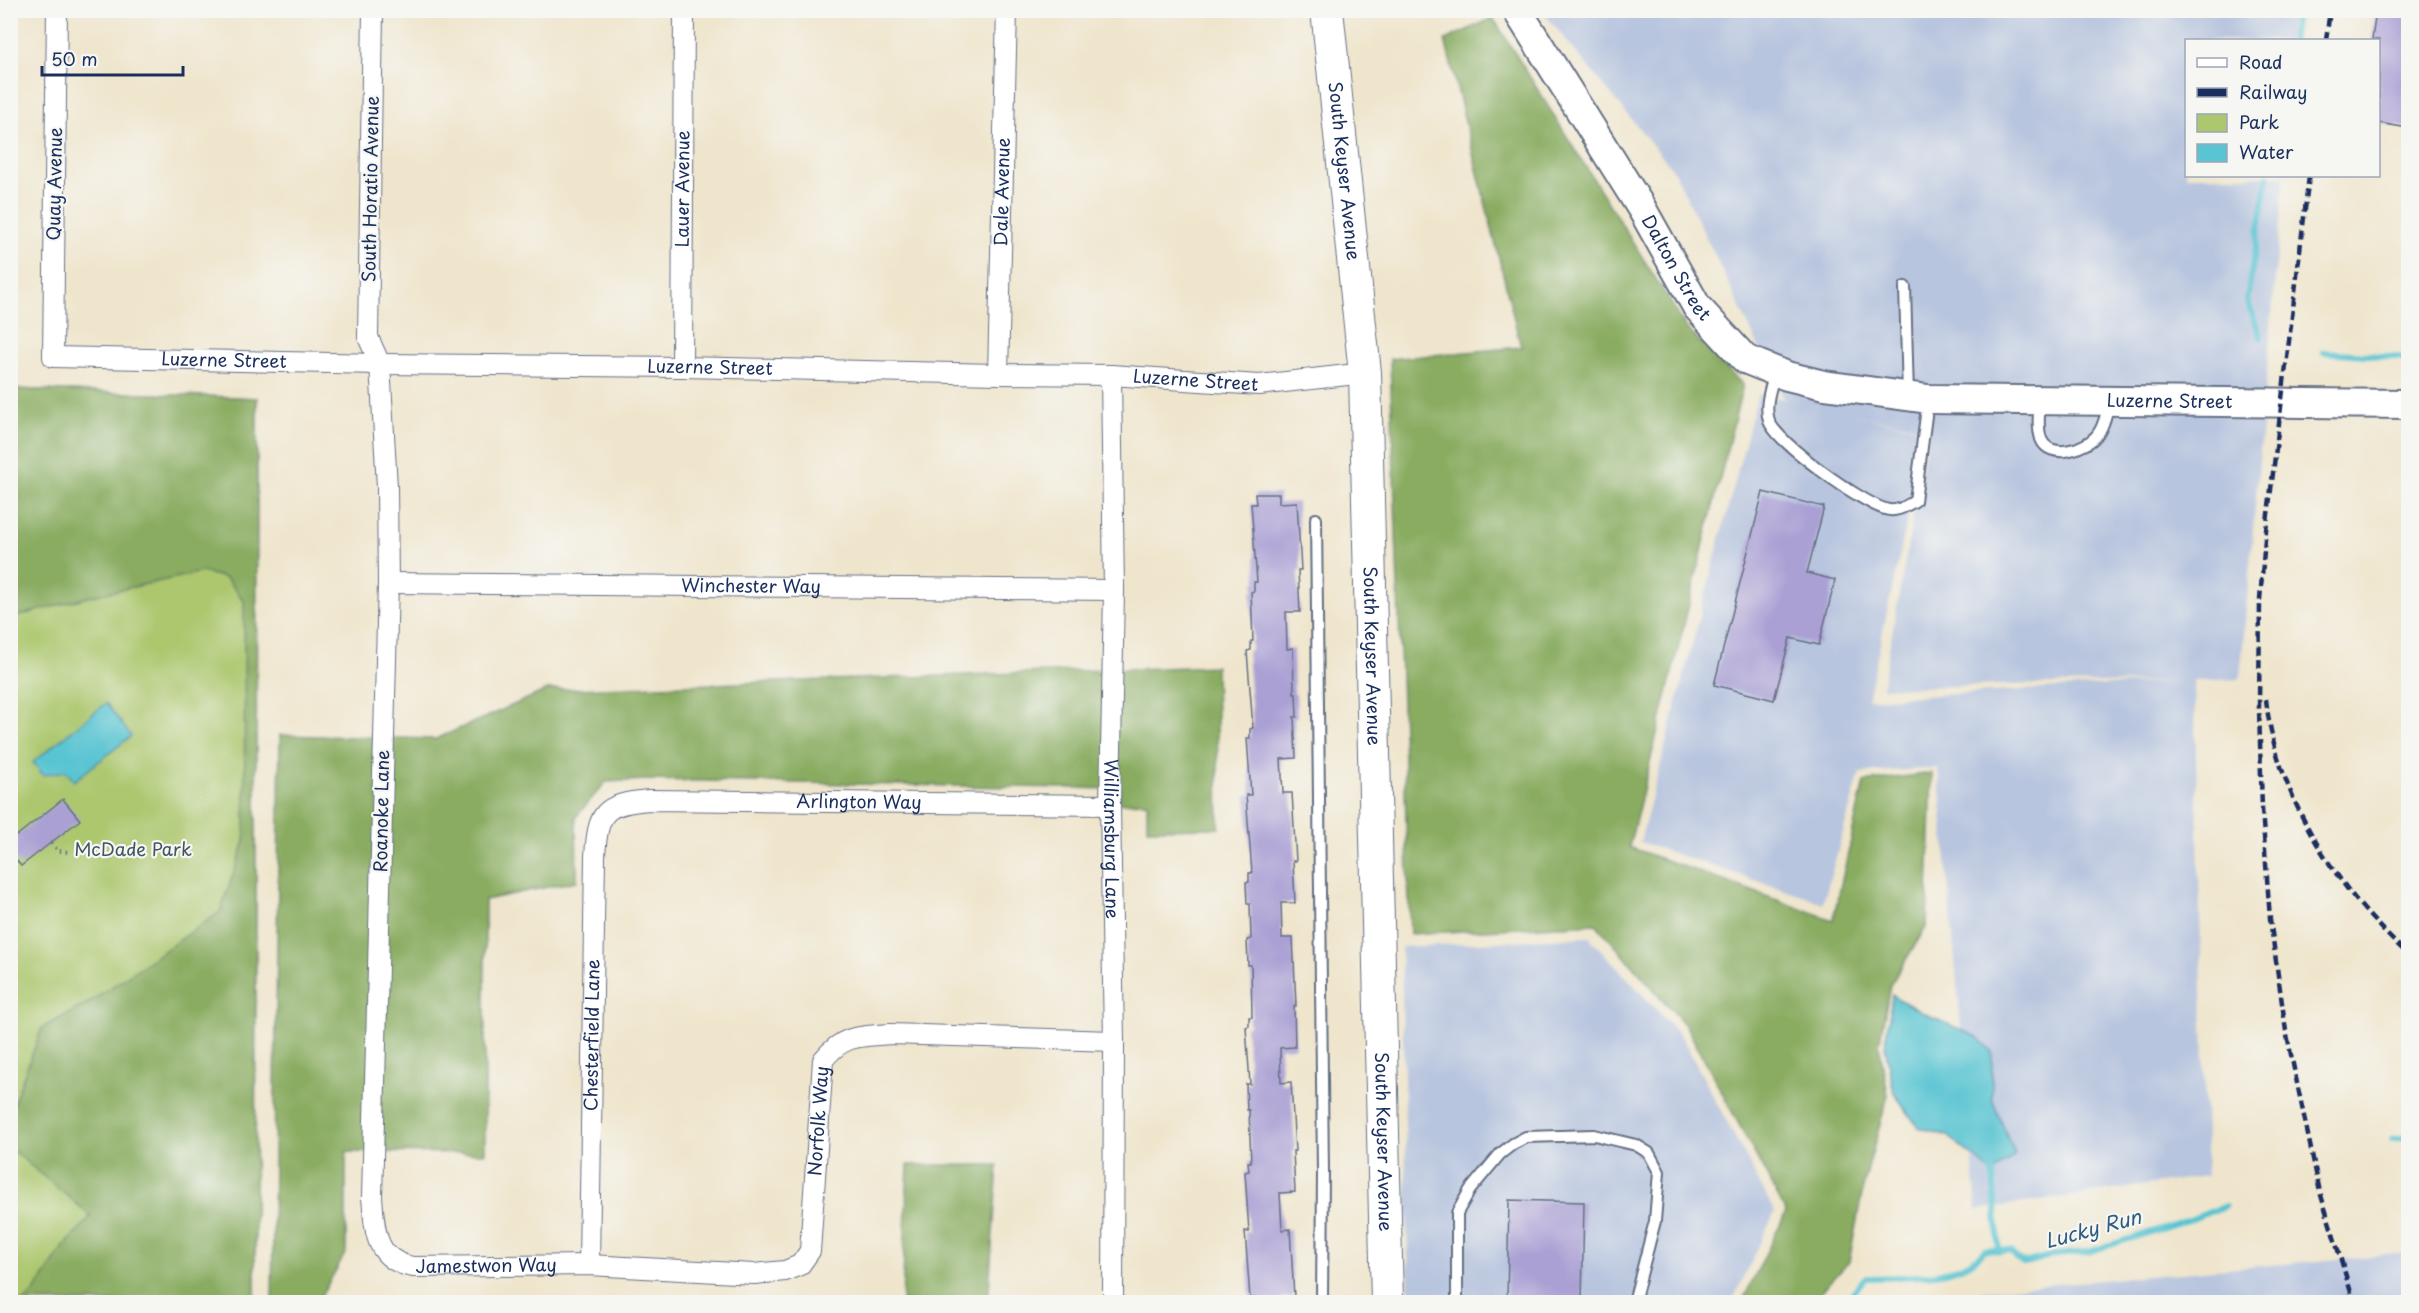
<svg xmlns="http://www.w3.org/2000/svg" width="2419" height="1313" font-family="'Playpen Sans',sans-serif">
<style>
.industrial{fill:#b8c5de;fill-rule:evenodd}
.green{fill:#acc76e;stroke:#647b66;stroke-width:1.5}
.forest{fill:#89ac61;stroke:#526e60;stroke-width:1.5}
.water{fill:#59c4d2;stroke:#3a7a98;stroke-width:1.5}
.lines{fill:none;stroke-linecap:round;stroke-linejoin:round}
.stream{stroke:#59c4d2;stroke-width:6}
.building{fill:#aaa0d4}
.lane-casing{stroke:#656f84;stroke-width:14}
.street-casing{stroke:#656f84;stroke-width:22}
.secondary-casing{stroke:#656f84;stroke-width:32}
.primary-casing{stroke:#656f84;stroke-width:34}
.path{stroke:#656f84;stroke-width:4;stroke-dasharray:1.5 4.5;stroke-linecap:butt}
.lane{stroke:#fff;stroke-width:10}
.street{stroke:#fff;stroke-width:20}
.secondary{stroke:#fff;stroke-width:28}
.primary{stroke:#fff;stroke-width:32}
.rail{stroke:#1b2f5e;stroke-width:4.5;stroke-dasharray:9 4.5;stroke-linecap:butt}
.labels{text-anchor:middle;stroke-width:4.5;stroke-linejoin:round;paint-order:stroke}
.street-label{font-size:18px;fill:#1b2f5e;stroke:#f6f6f2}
.park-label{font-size:18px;fill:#3f5562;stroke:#f6f6f2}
.water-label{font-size:20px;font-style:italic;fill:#2e5c81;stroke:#f6f6f2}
</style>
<rect width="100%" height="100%" fill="#f6f6f2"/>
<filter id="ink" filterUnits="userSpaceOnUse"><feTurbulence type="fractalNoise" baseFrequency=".0167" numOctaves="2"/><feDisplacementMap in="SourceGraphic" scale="12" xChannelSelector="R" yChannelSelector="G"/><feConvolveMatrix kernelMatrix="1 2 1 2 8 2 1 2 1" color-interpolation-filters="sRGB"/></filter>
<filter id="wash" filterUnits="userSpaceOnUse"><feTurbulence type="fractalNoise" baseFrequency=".008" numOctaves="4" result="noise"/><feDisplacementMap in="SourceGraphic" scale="24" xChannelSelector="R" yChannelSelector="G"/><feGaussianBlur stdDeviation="1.35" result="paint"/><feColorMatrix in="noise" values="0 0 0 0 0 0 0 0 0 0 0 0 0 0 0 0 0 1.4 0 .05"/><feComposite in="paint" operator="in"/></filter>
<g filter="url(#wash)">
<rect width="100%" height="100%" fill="#efe5cc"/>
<!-- industrial -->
<path class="industrial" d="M1542,11H2298L2296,40H2186V176H2284L2240,679L2194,681L2207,1176L1977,1210L1938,768L1860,773L1823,903L1640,842L1758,394L1784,399L1674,171ZM1844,412L1929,430L1882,688L2181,681L1868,699L1927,431Z
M1589,937L1681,1036L1775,1212L1732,1302H1409L1401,947Z
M2408,1253V1302H1978L1979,1291Z"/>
<!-- green -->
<path class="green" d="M11,389L257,398L255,1302H11Z"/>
<!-- forest -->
<path class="forest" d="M1493,18L1687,329L1743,385L1629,847L1833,920L1864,782L1932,773L1927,926L1890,985L1879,1045L1888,1095L1864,1183L1849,1262L1812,1302H1742L1786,1212L1686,1026L1596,924L1410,934L1390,359L1521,347L1445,40Z
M11,389L257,398L255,1302H23L34,1292L62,1249L91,1216L11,1149V1110L42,1028L88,1003L220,912L245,841L244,601L226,578L202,572L92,596L11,618Z
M1216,666L1219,828L1147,829V802L1119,803L1120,789L646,780L606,782L576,817L577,881L485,900V1153L346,1152V1252L318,1302H272L280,735L436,739L547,690Z
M908,1165H998L988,1302H902Z"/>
<!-- water -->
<path class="water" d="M106,703L131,736L74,781L66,771L43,775L33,762Z
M1892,995L1921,1012L1977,1037L1992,1052V1099L2015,1155L1993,1173L1948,1136L1918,1127L1894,1093L1885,1046Z"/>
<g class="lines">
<!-- stream -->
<path class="stream" d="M2292,40L2297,10
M2261,338L2247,299L2268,176
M2324,352L2408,358
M2392,1139L2408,1137
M1990,1167L1993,1173L1999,1251
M1845,1302L1865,1278C1902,1276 1959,1281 1985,1250L2011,1251L2017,1259L2024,1263L2054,1255L2088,1252L2192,1219L2225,1206"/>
</g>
<g id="blocks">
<!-- building -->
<path class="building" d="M2376,10H2409V128L2379,123V40H2372Z
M1763,492L1824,507L1807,573L1835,580L1819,645L1790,638L1774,700L1714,685Z
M1255,494H1279V503L1297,502L1301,570H1298L1300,612H1286L1287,649L1293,648L1294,694H1296L1297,717H1294L1296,758L1281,759L1283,793H1292L1296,861H1293L1295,903H1281L1282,938H1293L1296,1006H1294L1295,1047L1280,1048L1281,1083L1291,1082L1295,1151H1293L1295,1192L1280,1193L1282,1230L1290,1229L1294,1297L1281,1298V1302H1254V1298H1250L1245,1231L1249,1232L1245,1172L1249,1171L1248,1162H1251L1249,1110H1247L1246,1084H1250L1246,1027L1249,1026V1017H1252L1251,965H1248L1247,940L1251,939L1250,904H1247L1246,882H1249V873H1252L1246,795H1251L1247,738H1250V729L1253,728L1247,651L1251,650V641H1253L1251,592L1254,591V582H1257L1251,504H1256Z
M63,799L80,820L21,866L10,853V841Z
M1509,1200L1584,1202L1582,1302H1507Z"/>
</g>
</g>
<g filter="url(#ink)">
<use href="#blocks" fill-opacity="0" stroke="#656f84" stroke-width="1.5"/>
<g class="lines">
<defs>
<path id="lane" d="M1905,287L1908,396
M1775,372C1771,387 1764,405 1769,421C1777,443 1861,502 1885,509C1896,513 1906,506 1915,501L1928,400
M2040,401C2039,414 2037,427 2041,439C2050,461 2086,449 2097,435C2104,427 2106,414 2109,404
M1316,519L1323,1172L1322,1302
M1457,1302V1213L1470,1190L1500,1154L1513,1144L1526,1137L1594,1135L1636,1145L1649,1153L1659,1172L1655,1221L1634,1302"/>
<g id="street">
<path id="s1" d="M57,10L53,357L380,364L682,367L998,374L1111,375L1259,385L1365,373"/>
<path id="s2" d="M373,10L368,337L380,364L387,487L388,583L372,1197C375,1230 374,1260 413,1267L589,1265L754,1274L785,1271L800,1265L810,1251L823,1060C844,1034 859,1037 890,1034L1114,1041"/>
<path id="s3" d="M682,367L684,10"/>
<path id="s4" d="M998,374L1007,10"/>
<path id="s5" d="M1111,375L1114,590L1110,805L1114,1041L1113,1302"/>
<path id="s6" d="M388,583L1114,590"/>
<path id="s7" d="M589,1265L595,856C598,812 603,804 649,800L1110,805"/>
</g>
<g id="secondary">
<path id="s8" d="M1517,10L1642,209L1697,307L1745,359L1787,376L1824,385L1928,399L2408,404"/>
</g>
<g id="primary">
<path id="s9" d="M1327,10L1365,373L1387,1302"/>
</g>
</defs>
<!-- lane casing -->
<use href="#lane" class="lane-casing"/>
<!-- street casing -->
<use href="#street" class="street-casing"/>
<!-- secondary casing -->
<use href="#secondary" class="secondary-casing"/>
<!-- primary casing -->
<use href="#primary" class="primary-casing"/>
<!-- path -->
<path class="path" d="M51,843L59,851L69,852"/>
<!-- lane -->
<use href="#lane" class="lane"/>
<!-- street -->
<use href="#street" class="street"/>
<!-- secondary -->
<use href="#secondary" class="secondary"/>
<!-- primary -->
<use href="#primary" class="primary"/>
<!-- rail -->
<path class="rail" d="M2326,40L2330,10
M2309,176L2265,539L2260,600L2259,708L2262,809L2270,919L2286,1031L2320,1192L2354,1302
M2266,699C2275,793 2338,893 2408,954"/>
</g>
</g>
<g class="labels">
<!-- street labels -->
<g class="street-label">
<text dy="6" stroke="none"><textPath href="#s9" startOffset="162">South Keyser Avenue</textPath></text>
<text transform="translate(55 184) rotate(-89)" y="6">Quay Avenue</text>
<text transform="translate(371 189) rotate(-89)" y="6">South Horatio Avenue</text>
<text dy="6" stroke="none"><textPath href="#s3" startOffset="178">Lauer Avenue</textPath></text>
<text dy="6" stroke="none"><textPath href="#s4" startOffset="182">Dale Avenue</textPath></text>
<text dy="6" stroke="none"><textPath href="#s8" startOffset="303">Dalton Street</textPath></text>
<text dy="6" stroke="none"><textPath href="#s1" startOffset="518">Luzerne Street</textPath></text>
<text dy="6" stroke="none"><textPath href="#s1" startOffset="1004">Luzerne Street</textPath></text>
<text dy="6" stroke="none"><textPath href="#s1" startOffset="1490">Luzerne Street</textPath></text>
<text dy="6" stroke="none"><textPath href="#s8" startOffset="848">Luzerne Street</textPath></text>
<text dy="6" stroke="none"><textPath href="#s6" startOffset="363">Winchester Way</textPath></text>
<text dy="6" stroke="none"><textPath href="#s9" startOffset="648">South Keyser Avenue</textPath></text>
<text dy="6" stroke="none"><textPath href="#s7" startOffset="710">Arlington Way</textPath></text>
<text transform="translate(382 811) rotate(-89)" y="6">Roanoke Lane</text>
<text dy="6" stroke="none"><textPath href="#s5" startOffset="464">Williamsburg Lane</textPath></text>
<text dy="6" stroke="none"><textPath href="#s7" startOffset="230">Chesterfield Lane</textPath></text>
<text dy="6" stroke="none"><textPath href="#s2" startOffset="1816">Norfolk Way</textPath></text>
<text dy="6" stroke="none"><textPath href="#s9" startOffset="1134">South Keyser Avenue</textPath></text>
<text dy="6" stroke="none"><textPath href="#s2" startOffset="1353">Jamestwon Way</textPath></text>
</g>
<!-- park labels -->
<g class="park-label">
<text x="133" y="856">McDade Park</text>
</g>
<!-- water labels -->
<g class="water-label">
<text transform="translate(2093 1229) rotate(-15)" y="7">Lucky Run</text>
</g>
</g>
<!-- margin -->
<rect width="2419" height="1313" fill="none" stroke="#f6f6f2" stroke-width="36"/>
<!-- legend -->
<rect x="2185" y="39" width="195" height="138" fill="#f6f6f2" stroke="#9ea6b7" stroke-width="1.5"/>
<rect x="2197" y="58" width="30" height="9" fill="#ffffff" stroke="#9ea6b7" stroke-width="1.5"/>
<text x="2239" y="69" font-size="18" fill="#1b2f5e">Road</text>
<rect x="2197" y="88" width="30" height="9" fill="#1b2f5e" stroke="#9ea6b7" stroke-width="1.5"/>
<text x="2239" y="99" font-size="18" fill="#1b2f5e">Railway</text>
<rect x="2197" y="114" width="30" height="18" fill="#acc76e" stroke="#9ea6b7" stroke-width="1.5"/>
<text x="2239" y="129" font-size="18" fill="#1b2f5e">Park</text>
<rect x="2197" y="144" width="30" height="18" fill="#59c4d2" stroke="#9ea6b7" stroke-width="1.5"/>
<text x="2239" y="159" font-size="18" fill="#1b2f5e">Water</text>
<!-- scale -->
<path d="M42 66v9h141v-9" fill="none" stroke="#1b2f5e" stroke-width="3"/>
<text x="51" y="66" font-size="18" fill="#1b2f5e" stroke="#f6f6f2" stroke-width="4.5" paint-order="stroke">50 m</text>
</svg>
